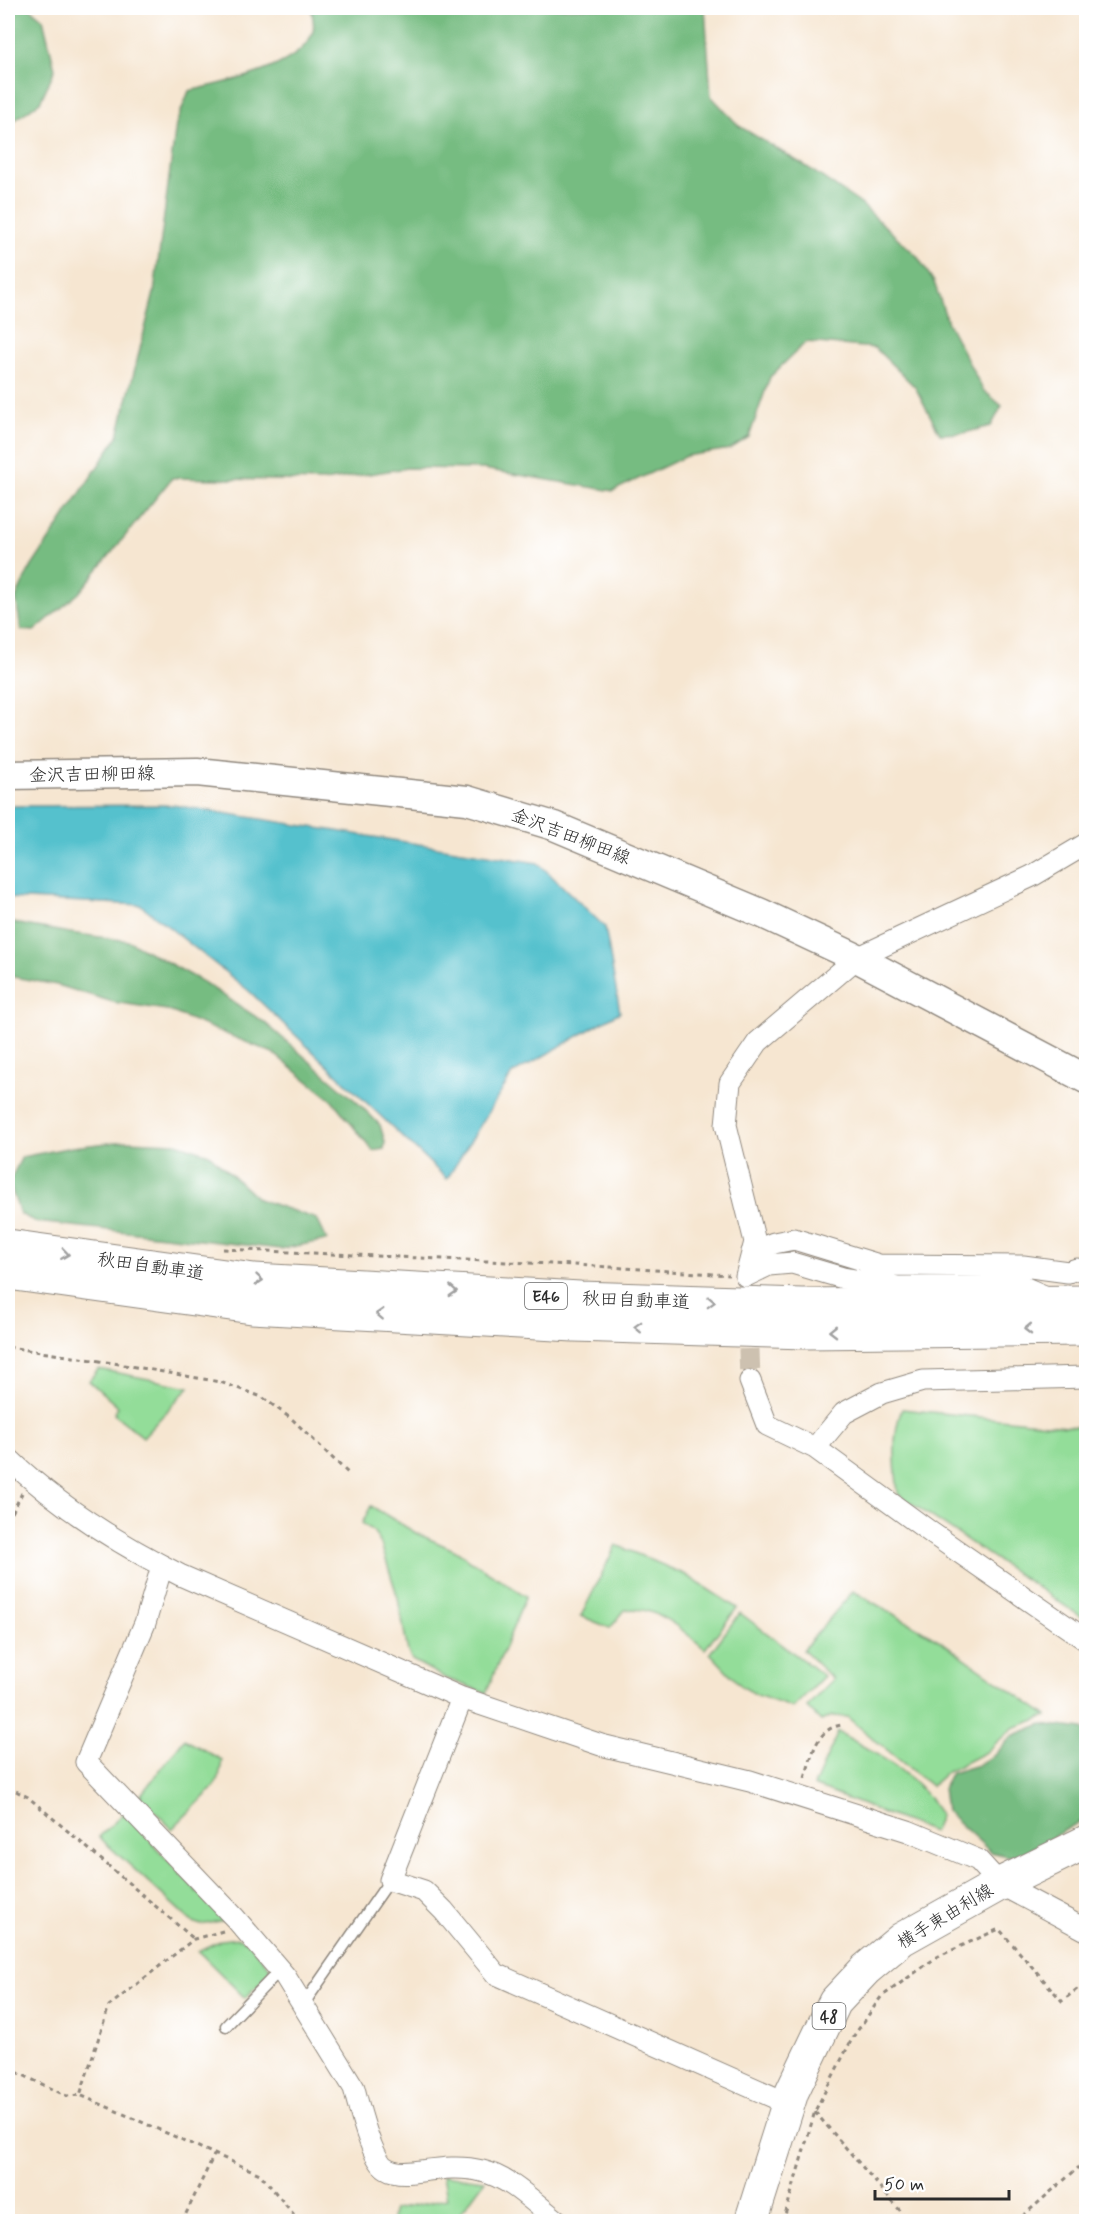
<svg xmlns="http://www.w3.org/2000/svg" width="1094" height="2229" font-family="Mynerve,'Klee One',sans-serif">
<style>
.green{fill:#93dd99;stroke:#5f8462;stroke-width:1.5}
.forest{fill:#76bc81;stroke:#507456;stroke-width:1.5}
.water{fill:#54c1cd;stroke:#40767c;stroke-width:1.5}
.lines{fill:none;stroke-linecap:round;stroke-linejoin:round}
.street-tunnel{stroke:#cdc1b0;stroke-width:21;stroke-dasharray:21 10;stroke-linecap:butt}
.lane-casing{stroke:#90887e;stroke-width:13}
.street-casing{stroke:#90887e;stroke-width:23}
.secondary-casing{stroke:#90887e;stroke-width:31}
.primary-casing{stroke:#90887e;stroke-width:35}
.highway-casing{stroke:#90887e;stroke-width:35}
.path{stroke:#90887e;stroke-width:3;stroke-dasharray:4.5 4.5;stroke-linecap:butt}
.lane{stroke:#fff;stroke-width:10}
.street{stroke:#fff;stroke-width:21}
.secondary{stroke:#fff;stroke-width:28}
.primary{stroke:#fff;stroke-width:33}
.highway{stroke:#fff;stroke-width:33}
.oneway{stroke:#a0a0a0}
.labels{text-anchor:middle;stroke-width:6;stroke-linejoin:round;paint-order:stroke}
.shield{fill:#fff;stroke:#6b6b6b;stroke-width:1.5}
.shield-label{font-size:16px;font-weight:bold;fill:#2b2b2b}
.street-label{font-size:18px;fill:#2b2b2b;stroke:#fff}
</style>
<rect width="100%" height="100%" fill="#fff"/>
<filter id="ink" filterUnits="userSpaceOnUse"><feTurbulence type="fractalNoise" baseFrequency=".0167" numOctaves="2"/><feDisplacementMap in="SourceGraphic" scale="12" xChannelSelector="R" yChannelSelector="G"/><feConvolveMatrix kernelMatrix="1 2 1 2 8 2 1 2 1" color-interpolation-filters="sRGB"/></filter>
<filter id="wash" filterUnits="userSpaceOnUse"><feTurbulence type="fractalNoise" baseFrequency=".008" numOctaves="4" result="noise"/><feDisplacementMap in="SourceGraphic" scale="24" xChannelSelector="R" yChannelSelector="G"/><feGaussianBlur stdDeviation="1.35" result="paint"/><feColorMatrix in="noise" values="0 0 0 0 0 0 0 0 0 0 0 0 0 0 0 0 0 1.4 0 .05"/><feComposite in="paint" operator="in"/></filter>
<g filter="url(#wash)">
<rect width="100%" height="100%" fill="#f6e6d1"/>
<!-- green -->
<path class="green" d="M98,1369L189,1387L143,1437L114,1414L118,1407L89,1381Z
M902,1409L1086,1428V1620L898,1494C895,1466 891,1436 902,1409Z
M371,1506L416,1533L454,1550L526,1596L486,1693L445,1678L412,1660L408,1652L398,1598L381,1544L374,1532L362,1523Z
M616,1545L686,1575L737,1608L705,1649C684,1631 655,1604 625,1610L610,1628L581,1616Z
M853,1591L942,1642L1047,1716L1013,1728L986,1752L947,1772L931,1786L847,1717L832,1716L821,1721L807,1707L833,1679L803,1650Z
M740,1613L824,1676L793,1708L757,1695L741,1686L710,1653Z
M838,1732C875,1753 921,1776 940,1816L933,1832L814,1786Z
M184,1739L222,1760L219,1778L212,1789L172,1829L140,1796Z
M124,1813L224,1920L201,1925L191,1921L99,1837Z
M238,1938L246,1941L273,1971L245,1998L198,1951L221,1940Z
M443,2175L485,2180L459,2215L467,2221L392,2222L393,2210L447,2199Z"/>
<!-- forest -->
<path class="forest" d="M8,8H30L43,19L55,69L40,102L8,125Z
M311,8H705L711,96L739,126L807,167L861,204L917,256L934,282L948,323L983,390L1002,406L991,426L964,433L940,434L915,387L875,348L806,342L770,377L749,437L730,449L686,456L613,491L483,469L407,468L324,481L172,478L79,593L34,631L21,630L16,598L28,572L118,436L154,293L176,124L189,91C223,83 302,69 313,31C315,24 312,14 311,8Z
M8,922L70,933L129,941L203,982L264,1022L356,1101L380,1125L385,1142L384,1149L373,1151L332,1100L273,1053L167,1010L113,1002L57,985L8,976Z
M126,1141L176,1143L209,1154L258,1199L317,1219L327,1240L281,1249L36,1222L20,1214L9,1182L22,1157L72,1147Z
M1042,1724L1083,1729L1086,1732V1818L1043,1843L1012,1857L991,1852L946,1811L943,1788L951,1773L978,1765L995,1755L1012,1736Z"/>
<!-- water -->
<path class="water" d="M173,805L538,863L605,927L620,1012L512,1074L447,1179L249,991L141,905L8,898V806Z"/>
</g>
<g filter="url(#ink)">
<g class="lines">
<!-- street-tunnel -->
<path class="street-tunnel" d="M748,1318L750,1381"/>
<defs>
<path id="lane" d="M303,2005L390,1880
M226,2026L280,1970"/>
<path id="street" d="M752,1252L774,1243L794,1239L879,1265L1023,1266L1068,1272L1077,1269
M746,1276L755,1242L726,1125L730,1083L758,1042L857,958L1032,876L1086,844
M746,1276L769,1265L792,1263L843,1278L899,1287L1021,1286L1049,1298
M750,1381L767,1425L815,1448L933,1534L1086,1640
M815,1448L844,1413L882,1393L923,1381L1086,1377
M8,1458C57,1505 119,1544 180,1575L462,1698L601,1745L750,1781L908,1831L978,1860L1000,1884L1086,1930
M162,1566L145,1623L86,1762L235,1918L285,1976L354,2088C358,2104 372,2161 386,2168C394,2173 405,2173 413,2172C437,2169 459,2165 482,2171C511,2178 535,2204 559,2222
M462,1698L390,1880L424,1891L444,1911L496,1974L789,2104"/>
<path id="secondary" d="M8,775L197,772L467,800L554,826L761,913L857,958L1086,1079"/>
<path id="primary" d="M751,2222L792,2092L835,2002L866,1969L902,1939L1000,1884L1086,1842"/>
<path id="highway" d="M8,1246L254,1280L580,1298L802,1305L1086,1302
M8,1273L252,1307L574,1325L805,1332L1086,1329"/>
</defs>
<!-- lane casing -->
<use href="#lane" class="lane-casing"/>
<!-- street casing -->
<use href="#street" class="street-casing"/>
<!-- secondary casing -->
<use href="#secondary" class="secondary-casing"/>
<!-- primary casing -->
<use href="#primary" class="primary-casing"/>
<!-- highway casing -->
<use href="#highway" class="highway-casing"/>
<!-- path -->
<path class="path" d="M1078,8L1086,23
M223,1249L595,1266L729,1275
M8,1347L113,1363L220,1382L262,1397L293,1420L348,1473
M8,1521L22,1493
M805,1778C812,1756 816,1727 843,1725
M8,1787L28,1797L194,1939
M223,1931L194,1939L109,2006L80,2095L260,2174L300,2222
M8,2068L67,2096L80,2095
M815,2112L910,2222
M182,2222L214,2155
M783,2222L815,2111L853,2037L881,1997L937,1957L999,1929L1062,2001L1086,1982
M1016,2222L1086,2161"/>
<!-- lane -->
<use href="#lane" class="lane"/>
<!-- street -->
<use href="#street" class="street"/>
<!-- secondary -->
<use href="#secondary" class="secondary"/>
<!-- primary -->
<use href="#primary" class="primary"/>
<!-- highway -->
<use href="#highway" class="highway"/>
</g>
<!-- one-way arrows -->
<defs><path id="oneway-chevron" d="M-2-3.5L2.5 0L-2 3.5" fill="none" stroke-width="1.6" stroke-linecap="round" stroke-linejoin="round" transform="scale(1.5)"/></defs>
<g class="oneway">
<use href="#oneway-chevron" transform="translate(65 1254) rotate(8)"/>
<use href="#oneway-chevron" transform="translate(259 1280) rotate(5)"/>
<use href="#oneway-chevron" transform="translate(453 1291) rotate(3)"/>
<use href="#oneway-chevron" transform="translate(711 1302) rotate(2)"/>
<use href="#oneway-chevron" transform="translate(380 1314) rotate(-177)"/>
<use href="#oneway-chevron" transform="translate(638 1327) rotate(-178)"/>
<use href="#oneway-chevron" transform="translate(1028 1329) rotate(179)"/>
<use href="#oneway-chevron" transform="translate(833 1331) rotate(179)"/>
</g>
</g>
<g class="labels">
<!-- shield labels -->
<g class="shield">
<rect x="525" y="1283" width="42" height="26" rx="4.5"/>
<rect x="812.5" y="2003" width="33" height="26" rx="4.5"/>
</g>
<g class="shield-label">
<text x="546" y="1302">E46</text>
<text x="829" y="2022">48</text>
</g>
<!-- street labels -->
<g class="street-label">
<text transform="translate(92 774) rotate(-1)" y="6">金沢吉田柳田線</text>
<text transform="translate(571 836) rotate(21)" y="6">金沢吉田柳田線</text>
<text transform="translate(151 1266) rotate(8)" y="6">秋田自動車道</text>
<text transform="translate(636 1300) rotate(2)" y="6">秋田自動車道</text>
<text transform="translate(945 1916) rotate(-31)" y="6">横手東由利線</text>
</g>
</g>
<!-- margin -->
<rect width="1094" height="2229" fill="none" stroke="#fff" stroke-width="30"/>
<!-- scale -->
<path d="M875 2190v9h134v-9" fill="none" stroke="#2b2b2b" stroke-width="3"/>
<text x="884" y="2190" font-size="18" fill="#2b2b2b" stroke="#ffffff" stroke-width="4.5" paint-order="stroke">50 m</text>
</svg>
